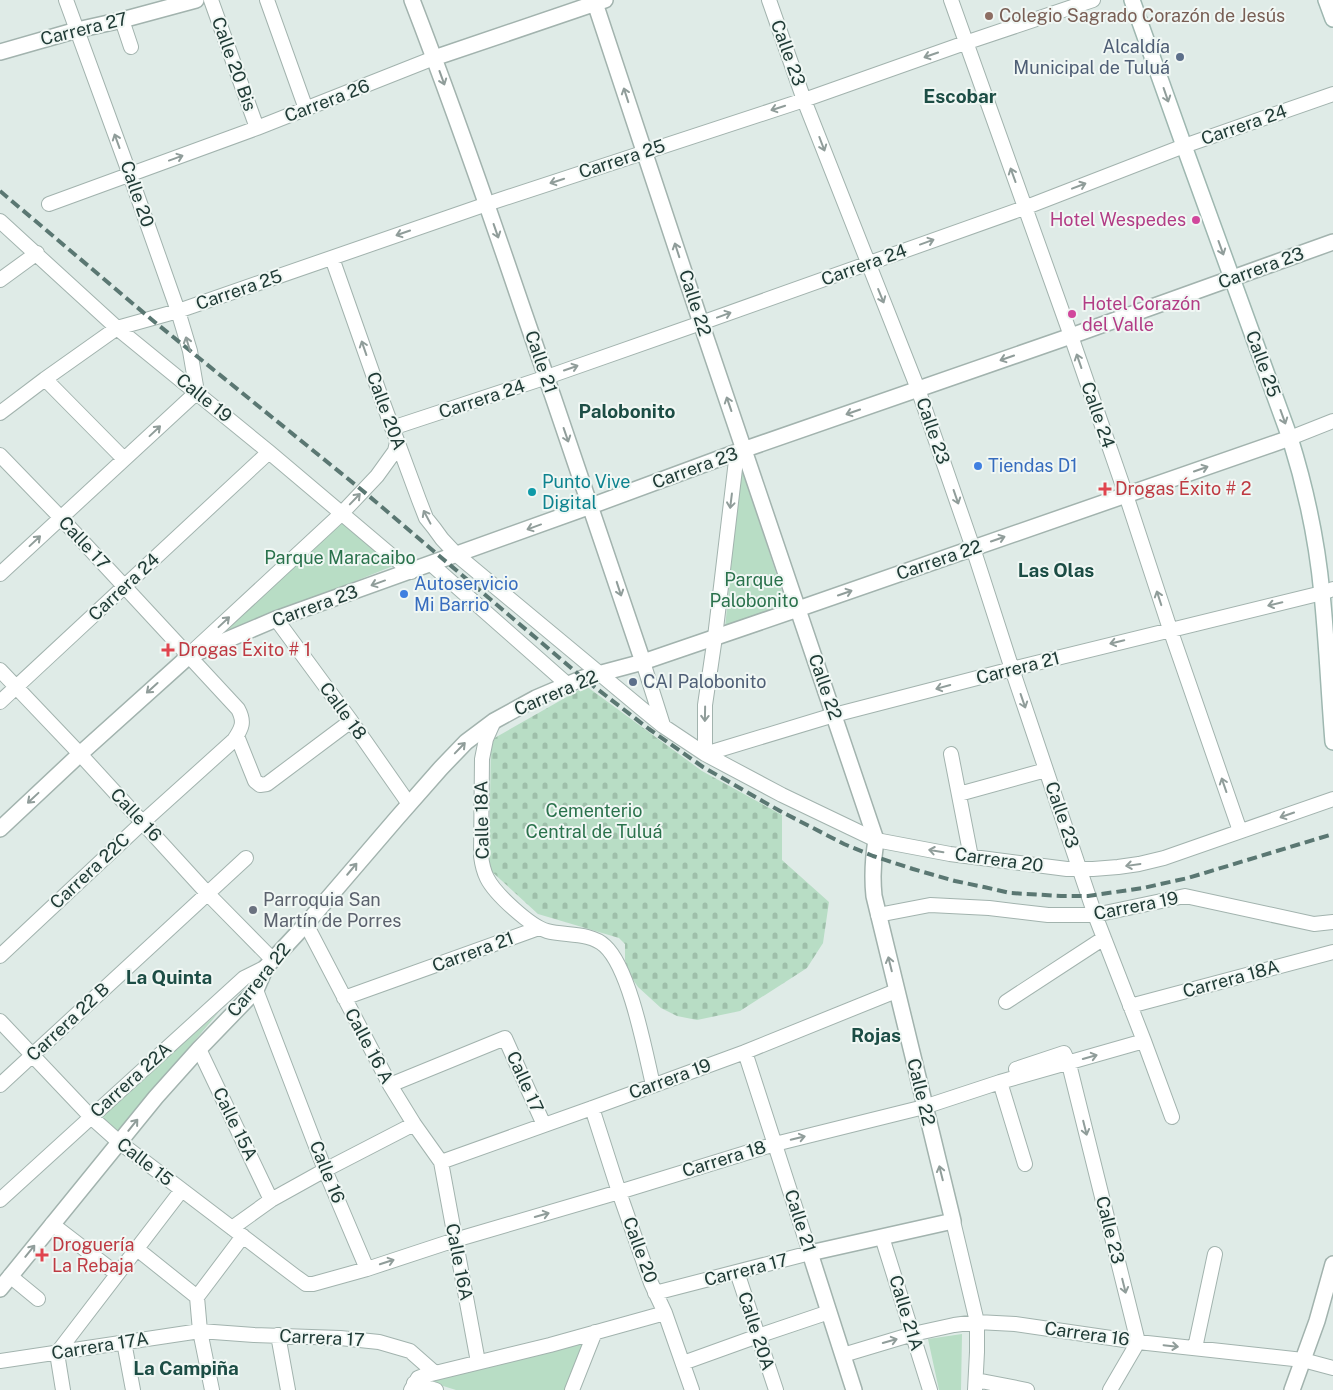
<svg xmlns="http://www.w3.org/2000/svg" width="1333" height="1390" font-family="'Public Sans',sans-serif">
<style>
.cemetery{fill:url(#cemetery-stones)}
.green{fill:#b8ddc5}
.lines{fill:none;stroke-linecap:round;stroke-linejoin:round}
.minor-casing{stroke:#a2b3ae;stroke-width:16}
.tertiary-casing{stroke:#a2b3ae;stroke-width:18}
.secondary-casing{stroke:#9eb7b0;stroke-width:18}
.minor{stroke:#fff;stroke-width:14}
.tertiary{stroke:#fff;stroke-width:15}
.secondary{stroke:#fff;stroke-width:15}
.rail{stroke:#5a7772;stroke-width:4;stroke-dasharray:10 5;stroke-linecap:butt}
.oneway{stroke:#909d9a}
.education-dot{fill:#8d6e63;stroke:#f0f7f4;stroke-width:2}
.service-dot{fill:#5c6f8a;stroke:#f0f7f4;stroke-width:2}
.hotel-dot{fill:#d1479c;stroke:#f0f7f4;stroke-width:2}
.shop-dot{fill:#3f7fe0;stroke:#f0f7f4;stroke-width:2}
.health-dot{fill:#e0444e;stroke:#f0f7f4;stroke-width:2}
.culture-dot{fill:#0f9aa8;stroke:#f0f7f4;stroke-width:2}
.worship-dot{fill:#6b7280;stroke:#f0f7f4;stroke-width:2}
.labels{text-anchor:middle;stroke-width:4;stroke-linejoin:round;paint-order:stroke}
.education-label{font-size:18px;fill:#785e54;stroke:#f0f7f4;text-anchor:start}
.street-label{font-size:18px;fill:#203b36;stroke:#f0f7f4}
.service-label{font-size:18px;fill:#4e5e75;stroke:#f0f7f4;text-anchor:end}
.hotel-label{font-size:18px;fill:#b23c85;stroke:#f0f7f4;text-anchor:end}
.shop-label{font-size:18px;fill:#366cbe;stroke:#f0f7f4;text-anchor:start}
.culture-label{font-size:18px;fill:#0d838f;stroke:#f0f7f4;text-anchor:start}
.health-label{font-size:18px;fill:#be3a42;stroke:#f0f7f4;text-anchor:start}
.park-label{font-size:18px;fill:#2a724c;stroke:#f0f7f4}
.worship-label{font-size:18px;fill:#5b616d;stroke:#f0f7f4;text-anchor:start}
.neighbourhood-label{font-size:19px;font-weight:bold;fill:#1c4d45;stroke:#f0f7f4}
</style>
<defs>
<pattern id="cemetery-stones" width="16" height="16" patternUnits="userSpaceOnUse" patternTransform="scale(1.25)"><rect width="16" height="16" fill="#b8ddc5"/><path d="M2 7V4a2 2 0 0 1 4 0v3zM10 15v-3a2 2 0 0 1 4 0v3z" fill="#9ebfaa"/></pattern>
</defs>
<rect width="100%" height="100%" fill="#dfebe7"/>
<!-- cemetery -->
<path class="cemetery" d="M586,686L702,771L782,815V860L829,902L823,943L807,968L740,1011L697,1020L677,1016L661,1008L638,987L629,974L625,960V944L619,938L538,914L489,869L491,740Z"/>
<!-- green -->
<path class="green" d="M741,465L787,607L725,628Z
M340,521L393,566L221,635Z
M219,1012L118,1131L100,1116Z
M962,1334L961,1390H939L928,1339Z
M584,1343L565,1390H456L427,1381Z"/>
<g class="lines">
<defs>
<path id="minor" d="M211,0L257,128
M267,0L306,109
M769,0L804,100L918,389L973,548L1012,669L1095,915L1144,1041L1172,1117
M951,0L1071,336L1126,495L1170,629L1240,831
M122,20L131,47
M49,204L257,128L434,58
M0,221L117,328L269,452L411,572
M332,258L382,400L419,500L426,518L434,528L442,539L457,555L641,708L663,726L705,754L782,795L876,840L950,854L1067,869H1093L1118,867L1139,864L1164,858L1333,799
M0,280L37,253
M45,379L124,459
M0,413L45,379L117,328L178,311L487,204L804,100L965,43L1093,0
M392,428L547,377L701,323L1024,208L1184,146L1333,94
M1290,438L1333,421
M0,455L60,517L238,709C245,722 242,728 234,740L143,822L0,956
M431,564L567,684
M0,574L197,392L190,351L178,311L130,175L66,0
M276,619L351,721L409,804
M191,653L342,513L377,476L395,451L397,442
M643,662L663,725
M0,670L80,754L207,893L273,960
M0,702L269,452
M494,721L486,739L482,759L481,856C482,864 484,872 487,878C495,894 530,926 547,931C565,936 590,932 605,946C630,969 645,1051 653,1085
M237,736L255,781L260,785L267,784L351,721
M705,754L834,715L1012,669L1322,593L1333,589
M705,754V705L715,637L737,452
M951,754L971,857
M959,794L1046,770
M878,915L930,905L989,908L1048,915H1095L1185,896L1314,924L1333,922
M306,924L390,1085L414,1124L441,1162L478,1362
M256,990L325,1170L367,1269
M344,998L539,928
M1006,1002L1104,938
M1130,1006L1333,952
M0,1021L91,1117L119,1142L295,1276L306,1284H313L367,1269L455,1240L619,1192L775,1144L924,1107L1000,1082L1144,1041
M199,1049L271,1200
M1016,1069L1064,1053L1069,1064L1138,1342L1110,1390
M1000,1082L1025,1164
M0,1085L246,858
M390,1085L505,1038L544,1125
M592,1108L619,1192L651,1283L665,1313L692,1390
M441,1162L592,1108L745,1052L896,991
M0,1200L244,978L266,967
M953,1221L977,1322V1352L975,1390
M52,1224L117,1274
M232,1228L271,1200L325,1170L414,1124
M882,1237L930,1390
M137,1249L197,1297
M737,1272L776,1390
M10,1276L38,1299
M655,1293L810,1253L745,1052
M197,1297L200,1331L212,1390
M197,1297L243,1236
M278,1335L288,1390
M124,1342L133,1390
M1195,1348L1215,1254
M843,1355L913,1334L954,1325L977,1322L1015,1324L1138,1342L1303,1360L1333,1368
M0,1361L200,1331L254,1335L340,1338L379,1342L410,1351L435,1373
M683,1363L758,1336L829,1312
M976,1380L1027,1390
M414,1383L436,1390
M63,1390L57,1353L181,1191
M411,1390L418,1378L423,1376L550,1345L665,1313
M572,1390L595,1332"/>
<path id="tertiary" d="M412,0C451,101 487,204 522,307C563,425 603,543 643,662
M594,0L701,323L876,840C873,859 872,877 874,896L953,1221L810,1253L854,1390
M0,52L77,30L122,20L196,0
M434,58L605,0
M0,829L80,754L189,656L276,619L591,506L737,452L1071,336L1333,242
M0,1289L156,1097L199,1049L256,990L266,967L306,924L397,818L441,768L466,742L494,721L536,698L583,678L643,662L798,609L1290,438
M1292,1390L1317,1321L1333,1264"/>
<path id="secondary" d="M1132,0L1184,146L1290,438C1306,489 1317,541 1322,594C1327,643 1329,693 1333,742
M1326,0L1333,19"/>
</defs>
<!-- minor casing -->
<use href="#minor" class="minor-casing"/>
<!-- tertiary casing -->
<use href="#tertiary" class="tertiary-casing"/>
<!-- secondary casing -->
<use href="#secondary" class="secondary-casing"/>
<!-- minor -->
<use href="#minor" class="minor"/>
<!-- tertiary -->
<use href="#tertiary" class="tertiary"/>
<!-- secondary -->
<use href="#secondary" class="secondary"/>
<!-- rail -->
<path class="rail" d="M0,191L151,319L363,491L583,678L649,729L703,767L780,811L844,844L873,856L913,869L955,881L984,887L1010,893L1061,896H1088L1143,888L1188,878L1333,834"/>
</g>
<!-- one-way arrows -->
<defs><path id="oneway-shaft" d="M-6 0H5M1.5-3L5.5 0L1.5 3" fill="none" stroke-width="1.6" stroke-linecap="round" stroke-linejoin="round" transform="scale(1.25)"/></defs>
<g class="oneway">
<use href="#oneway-shaft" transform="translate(931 55) rotate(161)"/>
<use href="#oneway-shaft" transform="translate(442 78) rotate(70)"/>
<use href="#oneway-shaft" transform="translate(626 95) rotate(-108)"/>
<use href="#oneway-shaft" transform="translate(1166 95) rotate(71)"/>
<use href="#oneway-shaft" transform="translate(778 108) rotate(162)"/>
<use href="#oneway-shaft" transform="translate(117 141) rotate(-110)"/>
<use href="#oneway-shaft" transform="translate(822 144) rotate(69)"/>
<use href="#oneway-shaft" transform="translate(176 158) rotate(-20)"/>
<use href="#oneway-shaft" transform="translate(1013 175) rotate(-110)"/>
<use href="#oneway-shaft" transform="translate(557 181) rotate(162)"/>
<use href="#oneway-shaft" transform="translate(1079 186) rotate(-21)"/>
<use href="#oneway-shaft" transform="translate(496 231) rotate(71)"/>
<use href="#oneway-shaft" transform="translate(403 233) rotate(161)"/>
<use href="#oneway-shaft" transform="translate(927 242) rotate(-20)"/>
<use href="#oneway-shaft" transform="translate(1221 248) rotate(70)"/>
<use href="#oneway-shaft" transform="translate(677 250) rotate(-108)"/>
<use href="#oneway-shaft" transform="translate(881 296) rotate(68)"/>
<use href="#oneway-shaft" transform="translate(724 315) rotate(-20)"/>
<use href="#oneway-shaft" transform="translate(188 344) rotate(-107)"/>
<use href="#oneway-shaft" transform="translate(364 348) rotate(-109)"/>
<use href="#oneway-shaft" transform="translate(1007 358) rotate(161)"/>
<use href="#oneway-shaft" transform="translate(1079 361) rotate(-109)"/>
<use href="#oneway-shaft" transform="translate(571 368) rotate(-19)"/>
<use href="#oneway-shaft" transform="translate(729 404) rotate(-109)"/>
<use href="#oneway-shaft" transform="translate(853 412) rotate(161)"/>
<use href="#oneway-shaft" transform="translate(1283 417) rotate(70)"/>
<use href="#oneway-shaft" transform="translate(155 431) rotate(-43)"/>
<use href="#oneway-shaft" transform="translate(566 435) rotate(71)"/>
<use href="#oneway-shaft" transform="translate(1201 469) rotate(-19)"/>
<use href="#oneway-shaft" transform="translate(956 497) rotate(71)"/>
<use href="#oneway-shaft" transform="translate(355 499) rotate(-46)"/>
<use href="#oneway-shaft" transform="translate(731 501) rotate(97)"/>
<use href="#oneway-shaft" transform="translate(427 517) rotate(-118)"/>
<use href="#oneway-shaft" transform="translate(534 527) rotate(160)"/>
<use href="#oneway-shaft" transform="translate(998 539) rotate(-19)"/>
<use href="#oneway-shaft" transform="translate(35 541) rotate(-43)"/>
<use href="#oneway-shaft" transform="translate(378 583) rotate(160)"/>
<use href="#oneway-shaft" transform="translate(619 589) rotate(72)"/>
<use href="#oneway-shaft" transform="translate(845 593) rotate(-19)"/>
<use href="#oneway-shaft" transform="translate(1159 598) rotate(-108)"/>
<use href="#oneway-shaft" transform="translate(1275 604) rotate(167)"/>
<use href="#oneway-shaft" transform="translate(224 622) rotate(-43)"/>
<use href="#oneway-shaft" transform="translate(1117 642) rotate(166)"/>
<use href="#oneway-shaft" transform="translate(943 687) rotate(165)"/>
<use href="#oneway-shaft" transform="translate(152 688) rotate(138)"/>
<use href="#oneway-shaft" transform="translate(1023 701) rotate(71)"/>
<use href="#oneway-shaft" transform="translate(705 714) rotate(91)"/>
<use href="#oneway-shaft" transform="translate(460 748) rotate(-46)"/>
<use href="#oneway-shaft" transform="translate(1224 785) rotate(-109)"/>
<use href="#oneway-shaft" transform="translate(33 798) rotate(137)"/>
<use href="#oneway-shaft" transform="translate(1287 815) rotate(161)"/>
<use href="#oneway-shaft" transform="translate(936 851) rotate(-171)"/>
<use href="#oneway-shaft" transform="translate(1133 865) rotate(172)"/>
<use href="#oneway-shaft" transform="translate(352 869) rotate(-50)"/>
<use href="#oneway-shaft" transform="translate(890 964) rotate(-104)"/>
<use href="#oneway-shaft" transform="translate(1090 1057) rotate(-16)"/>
<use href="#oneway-shaft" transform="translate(133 1125) rotate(-51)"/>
<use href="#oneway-shaft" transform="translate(1085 1128) rotate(76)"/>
<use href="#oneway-shaft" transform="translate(798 1138) rotate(-14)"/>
<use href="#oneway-shaft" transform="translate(941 1173) rotate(-104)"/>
<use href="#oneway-shaft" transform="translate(542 1215) rotate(-16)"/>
<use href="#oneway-shaft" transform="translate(30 1251) rotate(-51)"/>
<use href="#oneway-shaft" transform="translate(387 1262) rotate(-18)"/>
<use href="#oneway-shaft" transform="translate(1124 1286) rotate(76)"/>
<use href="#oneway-shaft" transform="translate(890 1341) rotate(-16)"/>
<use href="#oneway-shaft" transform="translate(1171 1346) rotate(6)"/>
</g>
<!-- markers -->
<circle class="education-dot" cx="989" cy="16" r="5"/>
<g class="service-dot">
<circle cx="1180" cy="57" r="5"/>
<circle cx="633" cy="682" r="5"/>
</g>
<g class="hotel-dot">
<circle cx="1196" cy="220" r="5"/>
<circle cx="1072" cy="314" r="5"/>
</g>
<g class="shop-dot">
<circle cx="978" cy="466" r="5"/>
<circle cx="404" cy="594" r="5"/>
</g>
<g class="health-dot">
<path d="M1102.5 481.5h5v5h5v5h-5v5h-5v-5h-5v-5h5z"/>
<path d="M165.5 642.5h5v5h5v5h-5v5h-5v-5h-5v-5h5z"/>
<path d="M39.5 1247.5h5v5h5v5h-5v5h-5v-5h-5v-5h5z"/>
</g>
<circle class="culture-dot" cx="532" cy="492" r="5"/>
<circle class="worship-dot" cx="253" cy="910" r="5"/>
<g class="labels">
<!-- education labels -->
<g class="education-label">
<text x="999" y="22">Colegio Sagrado Corazón de Jesús</text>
</g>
<!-- street labels -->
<g class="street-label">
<text transform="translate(84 29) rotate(-14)" y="6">Carrera 27</text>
<text transform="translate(788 53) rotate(70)" y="6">Calle 23</text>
<text transform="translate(234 64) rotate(70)" y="6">Calle 20 Bis</text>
<text transform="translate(327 101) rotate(-21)" y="6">Carrera 26</text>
<text transform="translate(1244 125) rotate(-19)" y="6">Carrera 24</text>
<text transform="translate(622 159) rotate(-18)" y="6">Carrera 25</text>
<text transform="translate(137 194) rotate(71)" y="6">Calle 20</text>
<text transform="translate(864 265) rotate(-20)" y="6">Carrera 24</text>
<text transform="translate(1261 268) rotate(-20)" y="6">Carrera 23</text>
<text transform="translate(239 290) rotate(-19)" y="6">Carrera 25</text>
<text transform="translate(695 303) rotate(72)" y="6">Calle 22</text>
<text transform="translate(541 362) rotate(71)" y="6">Calle 21</text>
<text transform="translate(1263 364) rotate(70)" y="6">Calle 25</text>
<text transform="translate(204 398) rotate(39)" y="6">Calle 19</text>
<text transform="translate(482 399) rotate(-18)" y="6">Carrera 24</text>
<text transform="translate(386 411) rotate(70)" y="6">Calle 20A</text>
<text transform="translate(1098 415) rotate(71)" y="6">Calle 24</text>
<text transform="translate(933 431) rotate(71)" y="6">Calle 23</text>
<text transform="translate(695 468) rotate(-20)" y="6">Carrera 23</text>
<text transform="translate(84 543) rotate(47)" y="6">Calle 17</text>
<text transform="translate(939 560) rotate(-19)" y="6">Carrera 22</text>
<text transform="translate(124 587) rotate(-43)" y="6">Carrera 24</text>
<text transform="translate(315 606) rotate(-20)" y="6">Carrera 23</text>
<text transform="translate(1018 668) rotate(-14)" y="6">Carrera 21</text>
<text transform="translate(825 687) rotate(71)" y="6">Calle 22</text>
<text transform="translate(556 693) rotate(-23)" y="6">Carrera 22</text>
<text transform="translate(343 711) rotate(54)" y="6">Calle 18</text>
<text transform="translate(136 815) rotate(47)" y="6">Calle 16</text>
<text transform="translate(1062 815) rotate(71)" y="6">Calle 23</text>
<text transform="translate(482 820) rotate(-91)" y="6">Calle 18A</text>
<text transform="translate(999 860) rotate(8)" y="6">Carrera 20</text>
<text transform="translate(90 871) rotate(-43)" y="6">Carrera 22C</text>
<text transform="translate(1136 906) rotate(-11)" y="6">Carrera 19</text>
<text transform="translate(473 952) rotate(-20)" y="6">Carrera 21</text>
<text transform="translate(1231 979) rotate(-15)" y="6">Carrera 18A</text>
<text transform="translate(259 980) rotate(-51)" y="6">Carrera 22</text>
<text transform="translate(68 1022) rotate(-43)" y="6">Carrera 22 B</text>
<text transform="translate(369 1046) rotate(62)" y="6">Calle 16 A</text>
<text transform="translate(670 1079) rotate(-20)" y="6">Carrera 19</text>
<text transform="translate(131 1080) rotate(-42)" y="6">Carrera 22A</text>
<text transform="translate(525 1082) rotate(66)" y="6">Calle 17</text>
<text transform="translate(921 1092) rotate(76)" y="6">Calle 22</text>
<text transform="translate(235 1124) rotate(64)" y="6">Calle 15A</text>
<text transform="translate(724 1159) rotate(-17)" y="6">Carrera 18</text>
<text transform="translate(145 1162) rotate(38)" y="6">Calle 15</text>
<text transform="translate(327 1172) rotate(68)" y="6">Calle 16</text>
<text transform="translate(800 1221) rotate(72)" y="6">Calle 21</text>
<text transform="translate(1110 1230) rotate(76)" y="6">Calle 23</text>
<text transform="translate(640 1250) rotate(70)" y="6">Calle 20</text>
<text transform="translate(459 1262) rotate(79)" y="6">Calle 16A</text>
<text transform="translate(746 1270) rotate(-14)" y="6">Carrera 17</text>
<text transform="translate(906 1313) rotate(73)" y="6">Calle 21A</text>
<text transform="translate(756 1331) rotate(72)" y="6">Calle 20A</text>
<text transform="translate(1087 1334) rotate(8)" y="6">Carrera 16</text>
<text transform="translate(322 1338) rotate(3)" y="6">Carrera 17</text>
<text transform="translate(100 1346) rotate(-9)" y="6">Carrera 17A</text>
</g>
<!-- service labels -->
<g class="service-label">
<text x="1170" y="53">Alcaldía<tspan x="1170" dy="21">Municipal de Tuluá</tspan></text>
<text x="643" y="688" text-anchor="start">CAI Palobonito</text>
</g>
<!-- hotel labels -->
<g class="hotel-label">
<text x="1186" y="226">Hotel Wespedes</text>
<text x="1082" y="310" text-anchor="start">Hotel Corazón<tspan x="1082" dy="21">del Valle</tspan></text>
</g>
<!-- shop labels -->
<g class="shop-label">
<text x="988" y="472">Tiendas D1</text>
<text x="414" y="590">Autoservicio<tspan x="414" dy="21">Mi Barrio</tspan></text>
</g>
<!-- culture labels -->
<g class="culture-label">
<text x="542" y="488">Punto Vive<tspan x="542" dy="21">Digital</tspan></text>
</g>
<!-- health labels -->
<g class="health-label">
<text x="1115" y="495">Drogas Éxito # 2</text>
<text x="178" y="656">Drogas Éxito # 1</text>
<text x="52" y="1251">Droguería<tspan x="52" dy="21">La Rebaja</tspan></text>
</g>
<!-- park labels -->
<g class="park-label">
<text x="340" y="564">Parque Maracaibo</text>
<text x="754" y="586">Parque<tspan x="754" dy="21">Palobonito</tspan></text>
<text x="594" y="817">Cementerio<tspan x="594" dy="21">Central de Tuluá</tspan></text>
</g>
<!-- worship labels -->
<g class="worship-label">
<text x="263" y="906">Parroquia San<tspan x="263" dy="21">Martín de Porres</tspan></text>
</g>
<!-- neighbourhood labels -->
<g class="neighbourhood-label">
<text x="960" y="103">Escobar</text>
<text x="627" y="418">Palobonito</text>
<text x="1056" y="577">Las Olas</text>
<text x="169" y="984">La Quinta</text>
<text x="876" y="1042">Rojas</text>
<text x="186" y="1375">La Campiña</text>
</g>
</g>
</svg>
